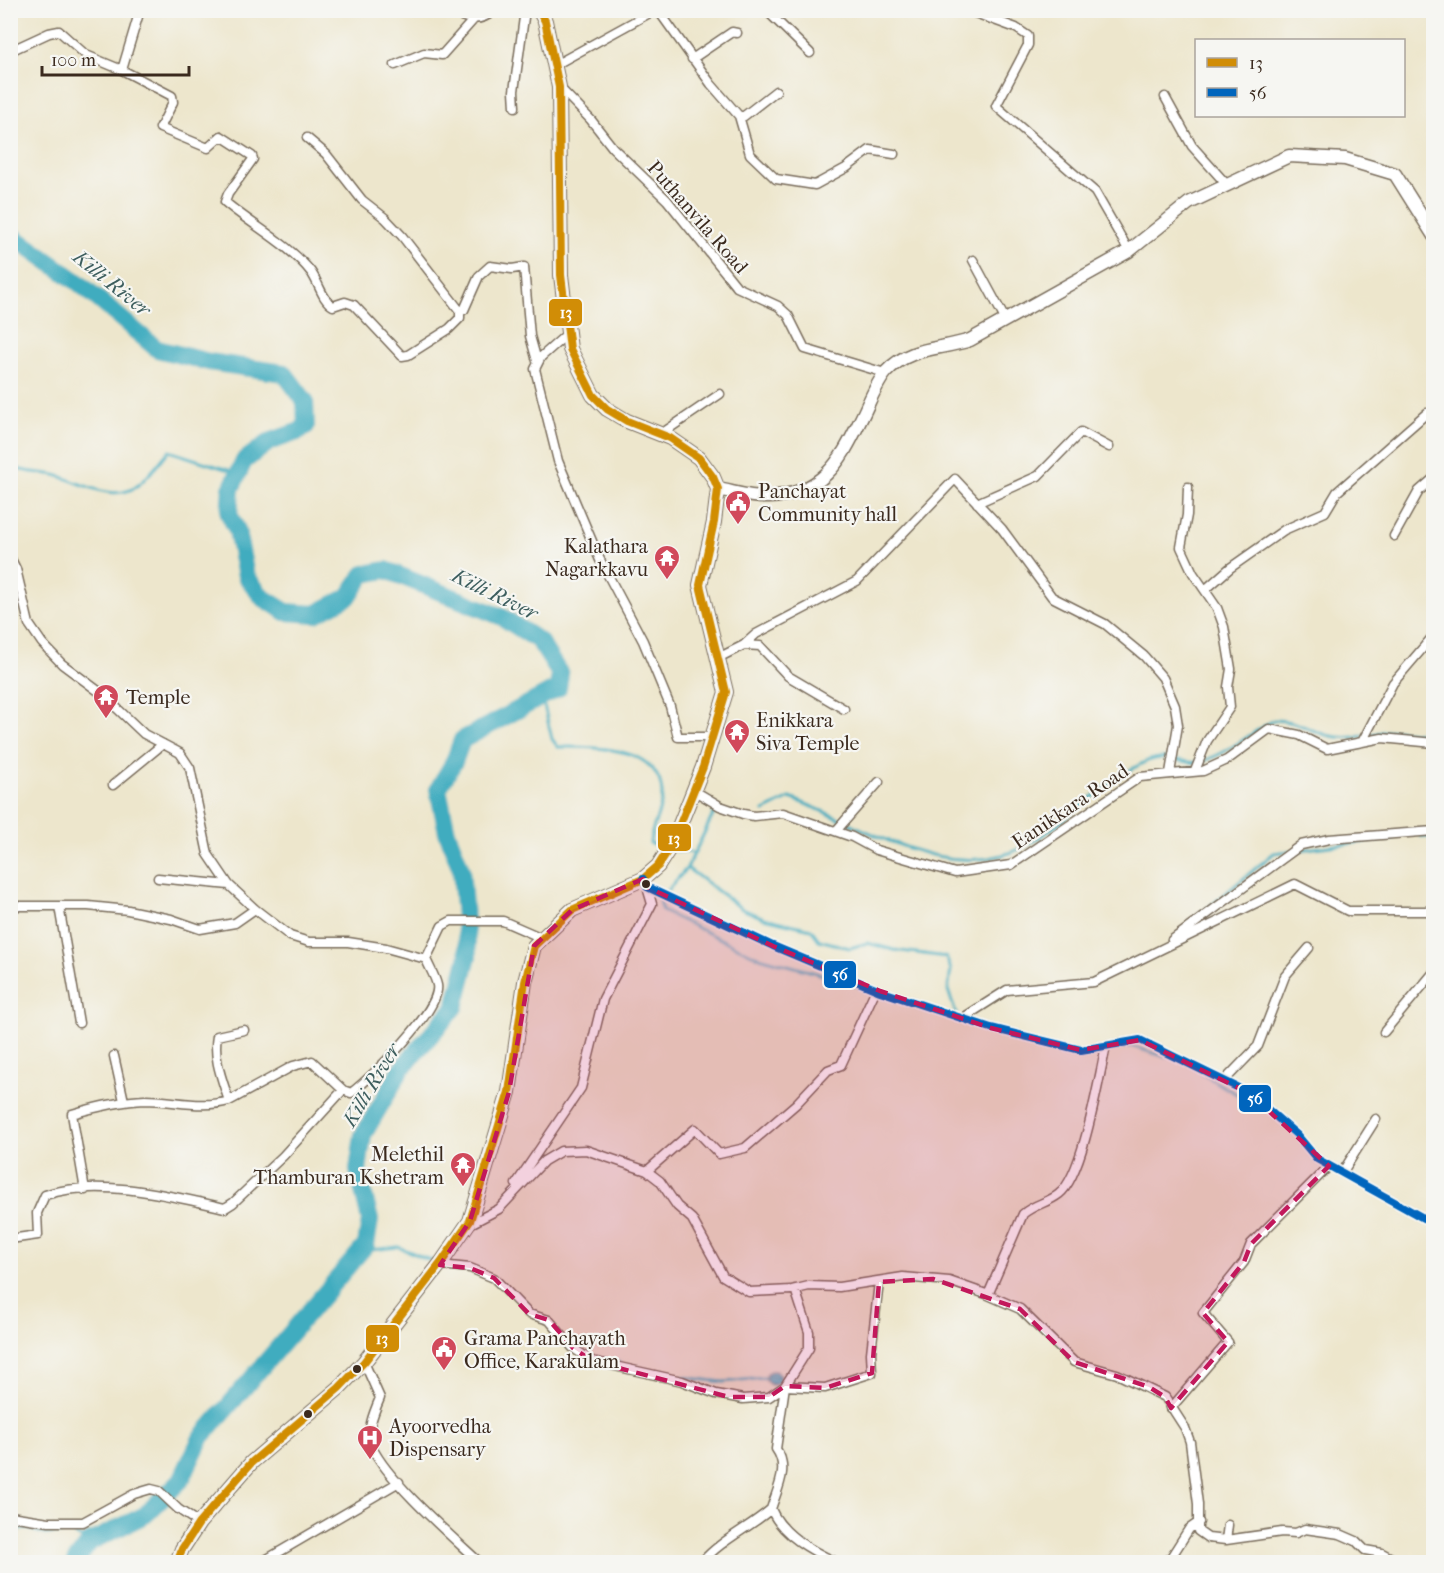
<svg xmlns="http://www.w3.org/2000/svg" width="1444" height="1573" font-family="'IM FELL French Canon',serif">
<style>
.water{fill:url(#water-rules);stroke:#3e6b6e;stroke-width:1.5}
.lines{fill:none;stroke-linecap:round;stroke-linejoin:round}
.stream{stroke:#41acbf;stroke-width:3}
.river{stroke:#41acbf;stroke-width:18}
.street-casing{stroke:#796c5b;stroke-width:11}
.secondary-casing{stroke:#796c5b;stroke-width:15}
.primary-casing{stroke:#796c5b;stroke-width:16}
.street{stroke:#fff;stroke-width:8}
.secondary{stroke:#fff;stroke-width:12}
.primary{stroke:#fff;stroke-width:14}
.bus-1-casing{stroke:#f6f6f2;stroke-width:12}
.bus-2-casing{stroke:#f6f6f2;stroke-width:12}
.bus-1{stroke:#d18d06;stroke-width:8}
.bus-2{stroke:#0065bd;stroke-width:8}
.marked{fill:#c2185b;fill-opacity:0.2;stroke:#c2185b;stroke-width:4.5;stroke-dasharray:12 8;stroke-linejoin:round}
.bus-dot{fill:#3b2a1e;stroke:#f6f6f2;stroke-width:2}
.labels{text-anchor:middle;stroke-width:4.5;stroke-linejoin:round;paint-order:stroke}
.street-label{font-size:20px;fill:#3b2a1e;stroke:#f6f6f2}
.poi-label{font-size:20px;fill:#3b2a1e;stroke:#f6f6f2;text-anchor:start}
.water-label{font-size:21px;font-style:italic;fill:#3d5e5e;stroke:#f6f6f2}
.line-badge{stroke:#f6f6f2;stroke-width:2}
.badge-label{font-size:16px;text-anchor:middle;font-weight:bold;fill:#fff}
</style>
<defs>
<pattern id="water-rules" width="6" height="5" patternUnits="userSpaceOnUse" patternTransform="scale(1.5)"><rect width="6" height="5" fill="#41acbf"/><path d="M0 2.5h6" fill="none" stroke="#388c9b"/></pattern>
</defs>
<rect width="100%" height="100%" fill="#f6f6f2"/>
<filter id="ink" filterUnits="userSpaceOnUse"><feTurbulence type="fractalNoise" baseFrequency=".0167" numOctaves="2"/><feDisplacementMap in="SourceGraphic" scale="12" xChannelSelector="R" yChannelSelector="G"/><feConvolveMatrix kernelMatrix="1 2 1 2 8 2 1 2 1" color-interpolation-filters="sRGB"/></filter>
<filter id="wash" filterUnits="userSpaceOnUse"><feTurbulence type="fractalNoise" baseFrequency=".008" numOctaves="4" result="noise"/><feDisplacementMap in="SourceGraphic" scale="24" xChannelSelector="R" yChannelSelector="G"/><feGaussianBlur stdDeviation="1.35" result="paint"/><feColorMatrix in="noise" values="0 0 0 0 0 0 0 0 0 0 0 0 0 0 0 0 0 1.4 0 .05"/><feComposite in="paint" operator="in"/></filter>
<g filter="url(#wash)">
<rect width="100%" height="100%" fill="#ede6cc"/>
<!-- water -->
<path class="water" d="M766 1378a7 7 0 1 1 14 0a7 7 0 1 1-14 0Z"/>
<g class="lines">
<!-- stream -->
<path class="stream" d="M10,465C21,473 42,472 55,475C79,481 110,502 134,488C147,480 159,462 169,451L238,473
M10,476L16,469
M542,697L552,739L558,747C593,747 659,745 662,793C663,810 651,826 650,843L666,848
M1368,735L1393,730L1434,735
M717,807L687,868L742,909L764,918L811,929L819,940L850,948L867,943L894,950L946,957L951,970L948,990L956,1014
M764,811L790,798C867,825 953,892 1034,841C1072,817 1104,782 1145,762C1170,751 1183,767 1203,761C1228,753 1251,733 1274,720C1308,720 1320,744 1362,736
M1421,836L1434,838
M673,850L694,853
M1298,850L1393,838
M687,868L660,899L662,911L756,956L841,980L919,1008
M1201,914L1274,853L1289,851
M1038,1044L1067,1053L1075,1052
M1118,1048L1131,1046L1166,1057
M1202,1074L1261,1108
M362,1251L398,1247L435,1262
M603,1359L620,1363
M682,1377L723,1382L764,1378
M10,1529H29L45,1534L69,1532L90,1542"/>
<!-- river -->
<path class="river" d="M10,234L79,283L157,349L209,362L284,373L305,401L306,426L300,431L269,442L244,461L231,489L229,514L237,530L246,576L262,597L286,612L315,614L348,597L364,574L386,570L502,617L539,641L560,674L558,688L462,740L454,762L438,789L447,832L461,869L468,956L455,1007L402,1068L363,1135L358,1170L370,1220L366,1245L201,1438L181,1480L145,1515L90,1542L75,1562"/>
</g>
</g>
<g filter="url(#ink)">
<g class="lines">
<defs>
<path id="street" d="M140,10L122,70L172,96L173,102L160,128L208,148L221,136L252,156L253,159L228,194L225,202C252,225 290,245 311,272C319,283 322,300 333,306L345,302L354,305L402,356L408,355L449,329L460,318V311
M448,10C464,19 480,24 494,10
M658,10L711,84L739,116H744L776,91
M766,10L810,53
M967,10L1016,28L1028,36V45L996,106L1095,192L1129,251
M10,51L49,33L59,31L86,55L122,70
M692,59L732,32L737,33
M395,65L424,53L442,55L474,19
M555,65L655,10
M560,88L591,120L613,148L667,200L737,287L778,306L788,315L805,349L885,373
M1165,97L1192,146L1227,185
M515,107L514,91L525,10
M739,116L750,154L776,179L815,185L846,168L870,150L894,154
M307,138L326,154L362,200L385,218L402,236L460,311L464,310L479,276L490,266L512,269L524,267L530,336L537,361
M973,260L1005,319
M567,334L541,357L535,369L558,461L600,560L643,641L670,706L678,737H713
M661,434L720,394
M1188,487L1187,515L1181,547L1193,573L1217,608L1224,627L1231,669L1228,687L1230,707L1207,741L1195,771
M10,491V499
M977,503L1038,476L1081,432L1109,447
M1394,536L1419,491L1434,478
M10,557L16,569L29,624L42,643L62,664L101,693L144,734L180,753L190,768L208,854L229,885L255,909L290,936L309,942H348L386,948L426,959L442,926L451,921H503L542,938
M1434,588V592
M1205,590L1230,568L1284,530L1325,512L1337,492L1427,413L1434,423
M744,645L756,634L857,581L955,479L1002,529L1052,597L1105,624L1144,656L1163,678L1175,706L1178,725L1170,773
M718,658L744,645L760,646L788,676L844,709
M1362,742L1393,683L1434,635
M113,785L163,744
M693,790L720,806L743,814L754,816L783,813L852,837L876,850L955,873L1011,865L1140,777L1203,771L1227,760L1269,729L1299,735L1327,749L1382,738L1434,743
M836,831L879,782
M158,878L229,885
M643,879L647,887L773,946L880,991L991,1028L1081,1050L1140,1040L1249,1093L1297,1135L1317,1159L1434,1224
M10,906H88L128,910L171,919L200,929L235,923L255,909
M59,906L79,1023
M1172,940L1301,845L1329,839L1434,831
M963,1018L1007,990L1094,982L1295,884L1348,911H1434
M244,1030L217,1036C213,1058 222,1079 229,1101L293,1066L312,1061L343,1090L351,1093C371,1078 442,1009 437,985C435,976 429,967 426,959
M1384,1032L1434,972
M114,1056L124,1101
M1224,1081L1258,1046L1285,976L1309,948
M647,1171L695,1129L719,1154L745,1148L796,1104L828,1070L841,1065L876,989
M1342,1173L1376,1119
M516,1184L581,1088L603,999L652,904L647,887
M85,1190L72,1114C96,1107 120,1101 145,1100C174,1100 201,1109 229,1101
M470,1221L474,1222L499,1209L544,1161L561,1151L586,1150L647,1171L660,1181L677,1206L692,1219L723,1276L749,1292L792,1290L809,1286L839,1287L903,1277L949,1281L986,1294L1020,1309L1074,1362L1117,1374L1165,1397L1185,1428L1190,1442L1198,1504V1531L1208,1538L1226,1540L1282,1532L1296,1533L1305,1529L1340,1534L1356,1541L1365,1550L1382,1553L1399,1562
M10,1239L38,1235L37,1213L45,1195C98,1177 172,1196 225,1208L233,1203L283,1156L343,1090
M440,1265L470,1268L494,1278L529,1314L549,1320L573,1348L592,1361L682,1381L716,1394L743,1399L769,1397L785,1386L809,1348V1332L795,1289
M988,1295L1023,1214C1034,1204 1048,1203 1059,1194C1083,1176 1099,1077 1106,1046
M364,1362L380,1398C374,1412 365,1433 372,1447C388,1481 450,1535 479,1562
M1171,1408L1228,1342L1203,1313L1244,1262L1251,1244L1329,1166
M771,1509C777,1489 790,1468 776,1449L785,1386L825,1388L872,1373L871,1353L879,1282
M10,1516L49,1522H83L134,1494L151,1489L159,1491L178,1509L199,1523
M1226,1540L1228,1525
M262,1562L399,1482
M702,1562C721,1540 749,1528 771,1509C782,1535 812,1551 836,1562
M1168,1562L1189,1529L1199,1522"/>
<path id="secondary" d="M718,489C734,492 752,498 768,497C821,495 840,463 860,421C868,406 875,385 886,372C910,346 940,350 970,340L1129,251L1189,203L1289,156L1345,159L1395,174L1434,236"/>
<path id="primary" d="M177,1562L182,1549L199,1523L252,1462L339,1388L364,1362L441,1263L470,1221L509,1092L525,982L534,946L572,910L643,879L658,866L672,844L703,767L726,692L700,585L714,522L718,489L713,477L699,458L670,438L627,421L607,409L593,395L570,349L561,275L559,87L545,21L539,10"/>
</defs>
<!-- street casing -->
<use href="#street" class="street-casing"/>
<!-- secondary casing -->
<use href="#secondary" class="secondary-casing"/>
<!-- primary casing -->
<use href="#primary" class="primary-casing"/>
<!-- street -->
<use href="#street" class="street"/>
<!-- secondary -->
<use href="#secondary" class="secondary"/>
<!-- primary -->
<use href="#primary" class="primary"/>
<defs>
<path id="bus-1" d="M177,1562L182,1549L199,1523L252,1462L339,1388L364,1362L441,1263L470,1221L509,1092L525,982L534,946L572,910L643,879L658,866L672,844L703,767L726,692L700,585L714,522L718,489L713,477L699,458L670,438L627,421L607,409L593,395L570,349L561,275L559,87L545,21L539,10"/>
<path id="bus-2" d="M643,879L647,887L773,946L880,991L991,1028L1081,1050L1140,1040L1249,1093L1297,1135L1317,1159L1434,1224"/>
</defs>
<!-- bus-1 casing -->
<use href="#bus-1" class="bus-1-casing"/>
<!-- bus-2 casing -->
<use href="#bus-2" class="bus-2-casing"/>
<!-- bus-1 -->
<use href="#bus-1" class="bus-1"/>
<!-- bus-2 -->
<use href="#bus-2" class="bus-2"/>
</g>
</g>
<!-- marked area -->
<path class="marked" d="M643,879L647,887L773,946L880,991L991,1028L1081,1050L1140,1040L1249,1093L1329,1166L1251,1244L1244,1262L1203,1313L1228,1342L1171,1408L1165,1397L1149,1387L1074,1362L1020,1309L933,1279L879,1282L872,1373L825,1388L785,1386L769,1397H729L592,1361L573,1348L549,1320L529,1314L494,1278L470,1268L440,1265L470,1221L509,1092L534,946L572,910Z"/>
<!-- icons -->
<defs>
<symbol id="civic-pin" viewBox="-11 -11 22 30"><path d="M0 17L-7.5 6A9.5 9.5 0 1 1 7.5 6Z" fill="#d1495b" stroke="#f6f6f2"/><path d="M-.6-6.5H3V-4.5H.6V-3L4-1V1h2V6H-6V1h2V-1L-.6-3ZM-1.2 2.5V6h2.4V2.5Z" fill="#fff"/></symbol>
<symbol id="temple-pin" viewBox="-11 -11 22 30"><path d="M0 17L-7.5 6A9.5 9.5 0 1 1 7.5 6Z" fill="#d1495b" stroke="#f6f6f2"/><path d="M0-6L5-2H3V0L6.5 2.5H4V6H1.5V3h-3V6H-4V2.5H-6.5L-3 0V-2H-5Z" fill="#fff"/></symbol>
<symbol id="hospital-pin" viewBox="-11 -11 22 30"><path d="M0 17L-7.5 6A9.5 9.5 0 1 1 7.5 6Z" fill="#d1495b" stroke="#f6f6f2"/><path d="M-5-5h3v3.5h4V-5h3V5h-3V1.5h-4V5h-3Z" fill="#fff"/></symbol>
</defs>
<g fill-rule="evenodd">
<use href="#civic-pin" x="723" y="488" width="30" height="40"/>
<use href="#temple-pin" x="652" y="543" width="30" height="40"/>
<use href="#temple-pin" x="91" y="682" width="30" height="40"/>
<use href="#temple-pin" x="722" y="717" width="30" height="40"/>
<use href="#temple-pin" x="448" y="1150" width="30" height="40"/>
<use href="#civic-pin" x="429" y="1334" width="30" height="40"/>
<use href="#hospital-pin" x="355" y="1423" width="30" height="40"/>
</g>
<!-- markers -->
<g class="bus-dot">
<circle cx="646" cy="884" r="5"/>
<circle cx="357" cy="1369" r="5"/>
<circle cx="308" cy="1414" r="5"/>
</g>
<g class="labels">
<!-- street labels -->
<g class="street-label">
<text transform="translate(698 217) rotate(49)" y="7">Puthanvila Road</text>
<text transform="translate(1070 806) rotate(-34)" y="7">Eanikkara Road</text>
</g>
<!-- poi labels -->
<g class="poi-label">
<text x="758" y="498">Panchayat<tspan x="758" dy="23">Community hall</tspan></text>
<text x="648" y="553" text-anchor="end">Kalathara<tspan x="648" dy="23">Nagarkkavu</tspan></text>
<text x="126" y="704">Temple</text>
<text x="756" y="727">Enikkara<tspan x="756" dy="23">Siva Temple</tspan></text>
<text x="444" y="1161" text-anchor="end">Melethil<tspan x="444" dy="23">Thamburan Kshetram</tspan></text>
<text x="464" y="1345">Grama Panchayath<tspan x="464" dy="23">Office, Karakulam</tspan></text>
<text x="389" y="1433">Ayoorvedha<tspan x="389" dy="23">Dispensary</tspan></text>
</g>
<!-- water labels -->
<g class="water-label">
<text transform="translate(112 283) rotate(39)" y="7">Killi River</text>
<text transform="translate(495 594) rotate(26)" y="7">Killi River</text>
<text transform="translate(371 1085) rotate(-59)" y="7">Killi River</text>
</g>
</g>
<g class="line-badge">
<rect x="548" y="298" width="35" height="29" rx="6" fill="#d18d06"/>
<rect x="657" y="823" width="35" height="29" rx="6" fill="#d18d06"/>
<rect x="823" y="960" width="34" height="29" rx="6" fill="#0065bd"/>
<rect x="1238" y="1084" width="34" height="29" rx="6" fill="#0065bd"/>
<rect x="365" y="1324" width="35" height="29" rx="6" fill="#d18d06"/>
</g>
<g class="badge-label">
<text x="566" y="318">13</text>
<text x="674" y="844">13</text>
<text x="840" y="980">56</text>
<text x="1255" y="1104">56</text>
<text x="382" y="1344">13</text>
</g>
<!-- margin -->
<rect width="1444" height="1573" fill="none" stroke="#f6f6f2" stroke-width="36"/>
<!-- legend -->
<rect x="1195" y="39" width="210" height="78" fill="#f6f6f2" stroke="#aba49d" stroke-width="1.5"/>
<rect x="1207" y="58" width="30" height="9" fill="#d18d06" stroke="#aba49d" stroke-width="1.5"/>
<text x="1249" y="69" font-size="18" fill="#3b2a1e">13</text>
<rect x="1207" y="88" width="30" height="9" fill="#0065bd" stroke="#aba49d" stroke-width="1.5"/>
<text x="1249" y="99" font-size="18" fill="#3b2a1e">56</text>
<!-- scale -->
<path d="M42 66v9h147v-9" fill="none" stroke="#3b2a1e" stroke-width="3"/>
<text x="51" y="66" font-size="18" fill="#3b2a1e" stroke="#f6f6f2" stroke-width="4.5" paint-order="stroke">100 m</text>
</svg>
